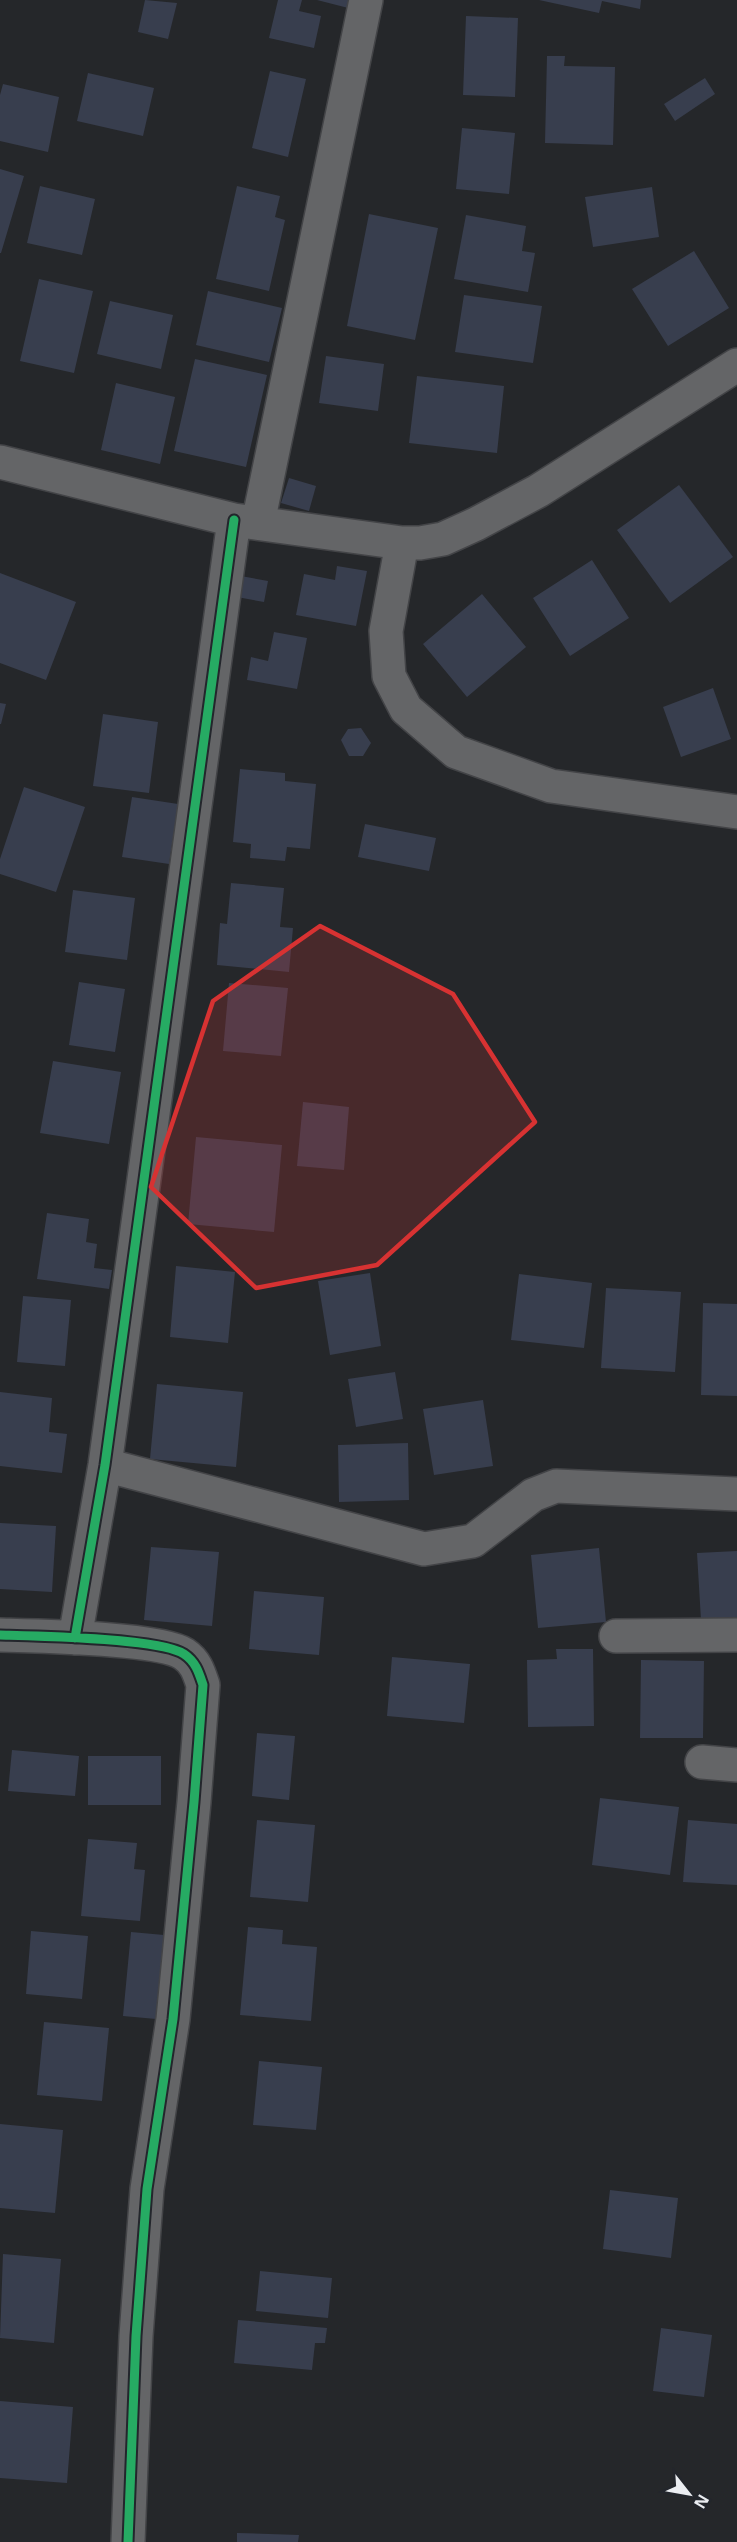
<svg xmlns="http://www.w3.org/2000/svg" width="737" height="2542" font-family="'Noto Sans',sans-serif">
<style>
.building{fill:#383e4e}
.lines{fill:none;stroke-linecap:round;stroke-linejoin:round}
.minor-casing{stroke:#434447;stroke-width:36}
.minor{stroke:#646567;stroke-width:33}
.cycleway-casing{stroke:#23262c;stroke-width:13}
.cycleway{stroke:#26ab63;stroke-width:9}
.marked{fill:#d73232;fill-opacity:0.2;stroke:#d73232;stroke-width:4.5;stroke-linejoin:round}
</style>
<rect width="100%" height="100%" fill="#25272a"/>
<!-- building -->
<path class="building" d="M145,0L177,3L168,39L138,32Z
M278,0H302L299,11L321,16L314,48L269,38Z
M317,0H363L360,11Z
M539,0H641L640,9L602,1L599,13Z
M466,16L518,18L515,97L463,95Z
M547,56H565L564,66L615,67L613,145L545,143Z
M270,71L306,79L288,157L252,148Z
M88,73L154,88L143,136L77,121Z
M705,78L715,94L675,121L664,104Z
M3,84L59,97L48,152L0,141V95Z
M462,128L515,133L509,194L456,189Z
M0,169L24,176L1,253H0Z
M40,186L95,199L82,255L27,243Z
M237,186L280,196L275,217L285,220L269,291L216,279Z
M652,187L659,237L593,247L585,197Z
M369,214L438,228L415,340L347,326Z
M466,215L526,226L522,251L535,253L528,292L454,279Z
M694,251L729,308L668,346L632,289Z
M39,279L93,291L74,373L20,361Z
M208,291L282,308L269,362L196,345Z
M464,295L542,306L533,363L455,352Z
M110,301L173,315L161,369L97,354Z
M326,356L384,364L378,411L319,403Z
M195,359L267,375L246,467L174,451Z
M417,376L504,386L497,453L409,443Z
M116,383L175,397L160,464L101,450Z
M289,478L316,486L309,511L281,503Z
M679,485L733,557L670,603L617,530Z
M592,560L629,618L570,656L533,598Z
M337,566L367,571L356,626L296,615L304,574L335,580Z
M0,573L76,602L46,680L0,663Z
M230,574L268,581L264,602L226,595Z
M482,594L526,647L467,697L423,644Z
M274,632L307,638L297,689L247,680L251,657L268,661Z
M713,688L731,739L681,757L663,707Z
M0,703L6,704L1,724H0Z
M103,714L158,722L149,793L93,786Z
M361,728L371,743L363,756H349L341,740L348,729Z
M240,769L285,773V781L316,784L310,849L287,847L285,861L250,858L251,844L233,842Z
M24,787L85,807L56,892L0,874V859Z
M132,797L178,804L169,864L122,857Z
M365,824L436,838L429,871L358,857Z
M231,883L284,888L280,927L293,928L289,972L217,965L220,923L227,924Z
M73,890L135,898L127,960L65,952Z
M79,982L125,989L115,1052L69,1045Z
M229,983L288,988L281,1056L223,1051Z
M53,1061L121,1072L109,1144L40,1133Z
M303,1102L349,1107L344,1170L297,1166Z
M196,1137L282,1145L274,1232L188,1224Z
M47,1213L89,1219L86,1242L97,1244L94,1268L112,1270L109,1289L37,1279Z
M176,1266L235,1272L228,1343L170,1337Z
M370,1273L381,1346L330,1355L318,1281Z
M519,1274L592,1283L584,1348L511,1340Z
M606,1288L681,1292L675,1372L601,1368Z
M23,1296L71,1300L65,1366L17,1362Z
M703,1303L737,1304V1396L701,1395Z
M395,1372L403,1419L356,1427L348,1379Z
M157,1384L243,1392L236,1467L150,1459Z
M0,1392L52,1398L49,1432L67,1434L62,1473L0,1466Z
M483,1400L493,1466L434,1475L423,1409Z
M408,1443L409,1500L339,1502L338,1445Z
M0,1523L56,1526L52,1592L0,1589Z
M151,1547L219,1552L212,1626L144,1620Z
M599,1548L606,1622L538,1628L531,1555Z
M737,1551V1617L701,1620L697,1553Z
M254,1591L324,1597L319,1655L249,1649Z
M556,1649H593L594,1726L528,1727L527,1660L557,1659Z
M392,1657L470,1664L464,1723L387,1716Z
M641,1660L704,1661L703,1738H640Z
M257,1733L295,1736L289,1800L252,1796Z
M12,1750L79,1756L75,1796L8,1791Z
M88,1756H161V1805H88Z
M600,1798L679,1807L670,1875L592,1865Z
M257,1820L315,1825L308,1902L250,1897Z
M688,1820L737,1824V1885L683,1882Z
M88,1839L137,1843L134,1869L145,1870L140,1921L81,1916Z
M248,1927L283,1930L282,1944L317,1947L311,2021L240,2015Z
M31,1931L88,1936L82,1999L26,1994Z
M131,1932L164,1935L156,2019L123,2016Z
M44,2022L109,2028L102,2101L37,2095Z
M259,2061L322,2067L316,2130L253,2125Z
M0,2124L63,2130L55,2213L0,2208Z
M610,2190L678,2198L671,2258L603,2249Z
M3,2254L61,2259L54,2343L0,2338Z
M260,2271L332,2278L328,2318L256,2311Z
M238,2320L327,2328L325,2343H315L312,2370L234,2363Z
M661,2328L712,2335L704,2397L653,2391Z
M0,2401L73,2407L67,2483L0,2478Z
M237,2533L299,2535L298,2542H237Z"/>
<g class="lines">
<defs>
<path id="minor" d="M0,462L234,520L402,543H420L443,539L476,524L538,491L737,365
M258,523L366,0
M402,543L386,631L389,676L406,709L456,752L551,786L737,812
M105,1465L424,1549L473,1541L533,1495L556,1486L737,1494
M0,1635C35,1636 160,1638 184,1654C196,1662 199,1673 203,1685L194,1802L173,2019L147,2189L136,2336L128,2542
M616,1636L737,1635
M75,1638L105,1465L234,520
M702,1762L737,1765"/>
</defs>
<!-- minor casing -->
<use href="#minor" class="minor-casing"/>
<!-- minor -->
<use href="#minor" class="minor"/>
<defs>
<path id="cycleway" d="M0,1635C35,1636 160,1638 184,1654C196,1662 199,1673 203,1685L194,1802L173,2019L147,2189L136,2336L128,2542
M75,1638L105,1465L234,520"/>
</defs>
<!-- cycleway casing -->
<use href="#cycleway" class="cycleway-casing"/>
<!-- cycleway -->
<use href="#cycleway" class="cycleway"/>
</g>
<!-- marked area -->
<path class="marked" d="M320,926L453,994L535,1122L377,1265L256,1288L151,1187L213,1001Z"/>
<!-- north arrow -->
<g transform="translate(689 2494) rotate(121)" stroke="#23262c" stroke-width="4.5" paint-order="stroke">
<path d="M0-4.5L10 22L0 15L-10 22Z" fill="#ebedf1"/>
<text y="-9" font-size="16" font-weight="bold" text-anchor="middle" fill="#ebedf1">N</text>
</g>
</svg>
